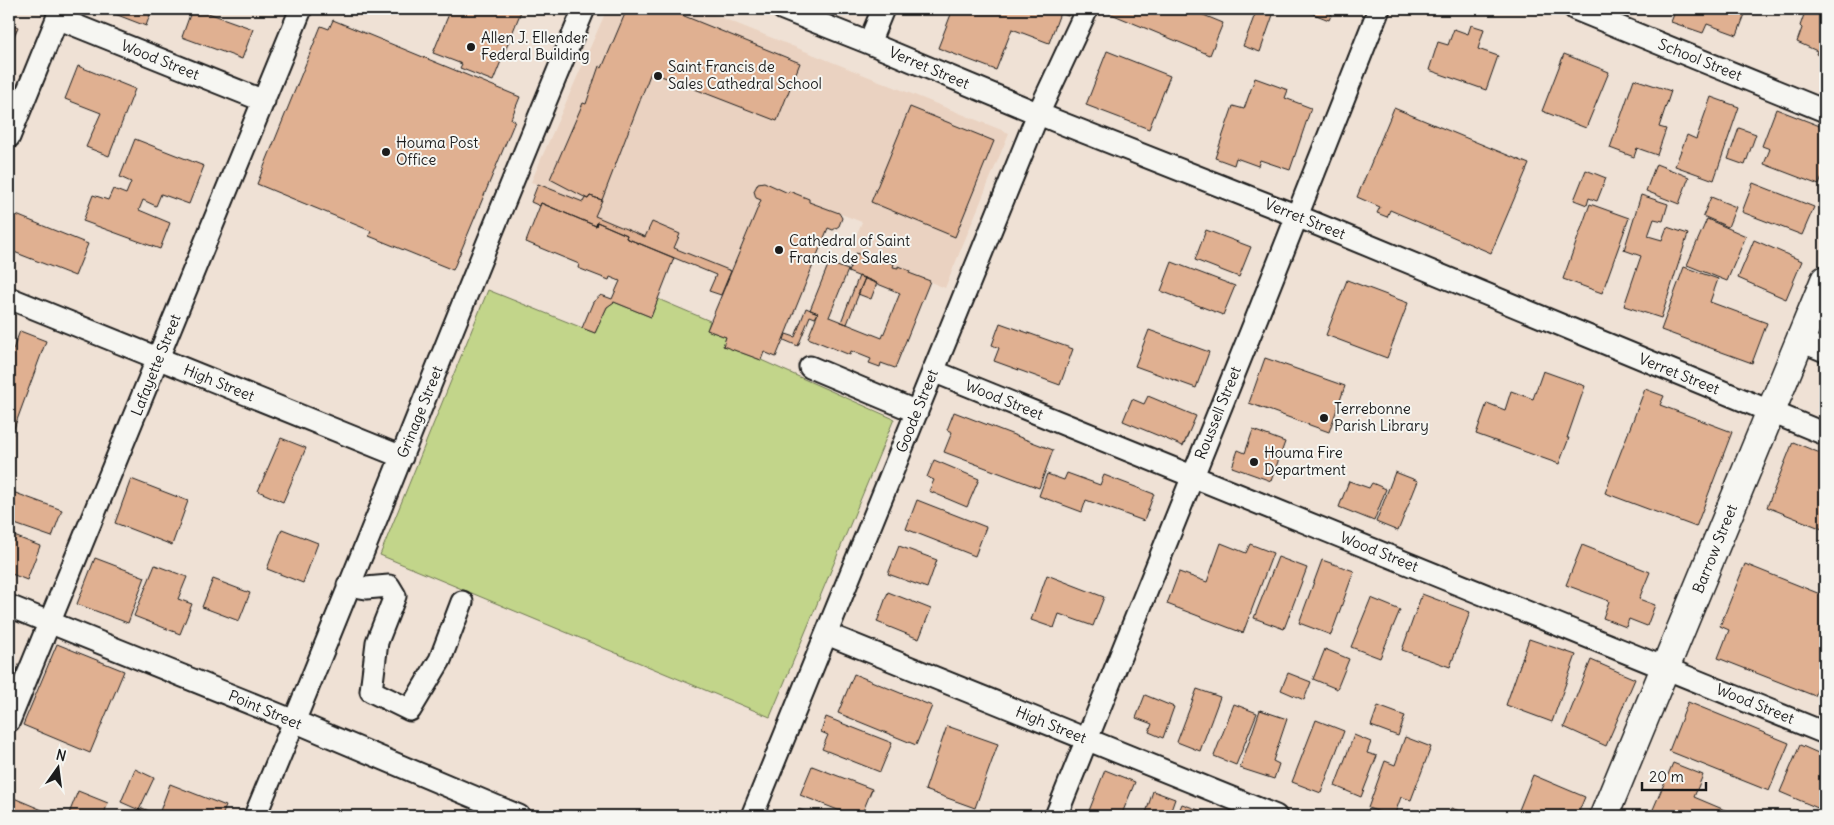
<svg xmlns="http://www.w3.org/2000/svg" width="1834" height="825" font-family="Delius,sans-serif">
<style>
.built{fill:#ead2c1}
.green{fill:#c2d58a;stroke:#6f7853}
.building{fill:#e0b091;stroke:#1c1c1c}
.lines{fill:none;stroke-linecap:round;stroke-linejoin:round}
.minor-casing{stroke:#1c1c1c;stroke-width:25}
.major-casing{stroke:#1c1c1c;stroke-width:31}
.minor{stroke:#f6f6f2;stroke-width:21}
.major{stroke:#f6f6f2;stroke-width:28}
.poi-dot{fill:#1c1c1c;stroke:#f6f6f2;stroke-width:2}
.labels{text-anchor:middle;stroke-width:4;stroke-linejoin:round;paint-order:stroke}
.poi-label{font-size:15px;fill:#1c1c1c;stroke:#f6f6f2;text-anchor:start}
.street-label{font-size:15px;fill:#1c1c1c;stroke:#f6f6f2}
</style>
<rect width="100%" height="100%" fill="#efe1d5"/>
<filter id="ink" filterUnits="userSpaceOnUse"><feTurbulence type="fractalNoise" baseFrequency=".02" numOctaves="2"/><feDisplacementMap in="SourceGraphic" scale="10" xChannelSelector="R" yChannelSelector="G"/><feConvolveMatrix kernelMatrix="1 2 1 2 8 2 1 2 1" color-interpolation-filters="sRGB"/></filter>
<g filter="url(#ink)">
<!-- built -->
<path class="built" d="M607,9H700L1009,133L945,288L909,273L910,271L899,266L898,268L893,267V263L870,256L869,258L850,250L862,222L809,202V199L790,191L788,193L761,200L731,271L674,248L679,234L652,222L645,237L595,216L601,201L590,196L583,202L531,182Z"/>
<!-- green -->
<path class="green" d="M488,290L595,333L607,307L614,302L651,317L658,299L710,321L707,330L726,337L724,346L761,360L894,419L770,717L380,555Z"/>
<!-- building -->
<path class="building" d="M102,9H152L146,26Z
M192,9H197L253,29L242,59L182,37Z
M451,9H522L493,81L460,68L462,64L433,53Z
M627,9H667L800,63L777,121L651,72L602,200L590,196L588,199L550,179L583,103L586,104L599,66L602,68Z
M953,9H1070L1068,16L1060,13L1049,43L1012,29L996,70L938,48Z
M1110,9H1189L1223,23L1210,55L1109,13Z
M1257,9H1265L1274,12L1260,52L1243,46Z
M1301,9H1334L1329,20Z
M1676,9H1747L1737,35L1707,24L1703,33L1671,22Z
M1806,9H1825V58L1816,54L1817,51L1797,42L1802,28L1800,26Z
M333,20L520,97L511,119L515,121L453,270L369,236L371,231L257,184L321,26L329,29Z
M9,23L18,27L9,48Z
M1471,25L1484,29L1478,49L1498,56L1486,90L1429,70L1438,42L1448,45L1454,29L1468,34Z
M1107,51L1170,76L1149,129L1086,105Z
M1564,54L1609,72L1586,128L1542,111Z
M78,66L135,89L109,156L86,147L101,113L65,99Z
M1255,78L1288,90L1285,98L1311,108L1290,170L1260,160L1258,166L1236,158L1234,165L1215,158L1233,106L1244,109Z
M1634,79L1671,91L1659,127L1666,129L1657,155L1637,148L1634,157L1610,148Z
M1711,97L1739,107L1714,180L1675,166L1687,135L1696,139Z
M910,107L994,141L955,237L871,202Z
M1394,108L1529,164L1491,253L1390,210L1387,217L1377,213L1380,207L1357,197Z
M1776,109L1825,128V170L1819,185L1764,164L1770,149L1762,146Z
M1739,128L1756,134L1745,165L1728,159Z
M135,139L204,166L189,204L161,194L156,206L143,200L139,210L170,223L160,249L83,221L93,195L108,200L113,189L126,194L131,182L120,177Z
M1656,164L1689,177L1679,204L1646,191Z
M1586,170L1606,178L1597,201L1589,198L1587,205L1574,200Z
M764,182L788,193L789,191L809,199V202L839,213L842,218L839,226L833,230L828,228L776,357L764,352L761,360L723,346L726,337L707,330L761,200L756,198L754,191L758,183Z
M1753,183L1814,207L1802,235L1742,212Z
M538,184L583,202L585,198L588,199L590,196L602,200L595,216L645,237L652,222L680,234L674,248L731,271L721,295L709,291L716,275L626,238L627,235L597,222L596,226L541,203L540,206L531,202Z
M1641,195L1668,204L1663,221L1654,219L1648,236L1662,240L1667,227L1688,234L1661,318L1624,306L1641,256L1624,250Z
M1711,197L1736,207L1728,227L1703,216Z
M541,203L596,226L597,222L627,235L626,238L674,258L651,317L614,302L607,307L595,333L582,328L593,302L601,295L612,299L620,281L610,277L609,280L578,268L579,264L526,242Z
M1590,204L1629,218L1602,293L1563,279Z
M9,212L88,244L75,276L9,250Z
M1707,219L1746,236L1727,281L1687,265Z
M1206,230L1251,247L1239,277L1195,260Z
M1754,240L1802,261L1786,299L1738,278Z
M856,253L869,258L870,256L894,264L893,267L898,268V266L910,271L909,273L930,281L895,368L881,363L880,367L869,363L871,359L851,351L850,355L808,338L818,313L810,310L829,263L848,270L829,317L882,338L900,293L848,272Z
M1172,262L1235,286L1223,315L1161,291Z
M1684,267L1718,279L1710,302L1767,323L1752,363L1661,330Z
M859,276L865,278L847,324L841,322Z
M865,278L877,283L871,299L858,294Z
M1347,280L1408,303L1387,358L1326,335Z
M806,308L818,313L815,318L810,316L798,346L784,340L786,334L795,337Z
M1000,323L1073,349L1060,385L994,361L999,348L992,345Z
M1149,330L1209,352L1196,388L1135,366Z
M20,331L46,341L9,442V360Z
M1265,358L1345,386L1329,432L1249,403Z
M1543,371L1585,386L1567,438H1569L1559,464L1476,434L1487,403L1505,410L1511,391L1533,399Z
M1645,389L1664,396L1660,405L1732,432L1696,527L1605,493Z
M1148,396L1196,416L1183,446L1123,421L1132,399L1144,404Z
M954,412L1053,450L1039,488L944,452L952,432L947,430Z
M1253,430L1285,442L1271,481L1232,467L1238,450L1245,453Z
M281,438L306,448L283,502L258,491Z
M1793,442L1825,455V530L1767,507Z
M934,460L979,479L967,507L929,491L934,480L927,477Z
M1395,472L1418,481L1398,531L1376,522Z
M1067,473L1100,485L1104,475L1154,494L1144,521L1086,500L1082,512L1039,496L1047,474L1064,480Z
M131,479L188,501L172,545L115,523Z
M1349,481L1369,488L1372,483L1386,489L1374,521L1339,507Z
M10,491L62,510L52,537L9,522Z
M917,500L986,527L975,556L906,529Z
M282,529L318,543L303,583L267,569Z
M9,534L40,546L27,580L9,573Z
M1221,543L1246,553L1250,544L1273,553L1243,633L1167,604L1179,572L1207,582Z
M1582,545L1650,572L1639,599L1655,605L1647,626L1629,619L1626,627L1603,618L1609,601L1566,585Z
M899,546L937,560L927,588L888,574Z
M1278,557L1307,568L1284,629L1254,618Z
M95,558L145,577L128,623L77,604Z
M1322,560L1354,571L1331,635L1299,623Z
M1745,564L1825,596V669L1815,696L1718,658L1729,630L1720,626Z
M155,565L187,577L178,599L192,604L180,634L134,616Z
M1047,575L1104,597L1093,626L1059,614L1054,628L1031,620Z
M213,579L250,593L239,621L202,607Z
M888,592L931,609L919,639L877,622Z
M1422,594L1470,612L1450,667L1402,650Z
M1371,598L1400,610L1380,658L1351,647Z
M1529,639L1576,655L1552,722L1506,705Z
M57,644L124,671L90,753L23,725Z
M1325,649L1349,659L1337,689L1313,679Z
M1591,660L1635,679L1606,746L1564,727Z
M1288,673L1311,682L1304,700L1281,690Z
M854,674L932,706L916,745L838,713Z
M1197,689L1220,697L1200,751L1177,742Z
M1145,695L1174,707L1163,738L1149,732L1152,724L1136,718Z
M1688,702L1789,743L1769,791L1669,751Z
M1234,704L1257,713L1236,765L1214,756Z
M1378,706L1405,716L1398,736L1371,726Z
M1260,710L1287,719L1273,761L1279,764L1274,779L1240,768Z
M826,717L892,743L880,772L822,749L828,735L821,732Z
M1316,720L1344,731L1321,793L1292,782Z
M947,726L998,744L975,808L925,790Z
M1354,735L1371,742L1367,753L1377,756L1361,797L1335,786Z
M1405,737L1431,747L1411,800L1401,797L1394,816H1391L1368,808L1385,761L1395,765Z
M1800,745L1825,756V797L1820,809L1780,792Z
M1673,763L1703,775L1694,797L1739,816H1657L1651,814Z
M812,766L872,789L861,816H853L800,795Z
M135,769L154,778L139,810L121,802Z
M1105,770L1135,782L1121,816H1087Z
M1533,775L1585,797L1577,816H1535L1519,810Z
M170,784L226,806L222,816H173L160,811Z
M78,791L108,803L103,816H68Z
M1153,791L1175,799L1169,816H1145Z
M9,796L47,812L45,816H9Z
M1182,804L1207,813L1206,816H1177Z
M142,808L161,816H139Z
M1451,808L1474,816H1448Z
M798,809L817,816H795Z"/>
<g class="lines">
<defs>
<path id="minor" d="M783,9L869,43L1056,121L1297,216L1825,434
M1575,9L1825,111
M57,18L264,101
M869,43L883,9
M9,137L61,9
M9,298L402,457
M1801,341L1825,351
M810,367L917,412
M933,371L1825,733
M348,585L366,588L389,586L395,596L377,642L371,691L410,710L440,660L462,602
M9,606L282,716L519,816
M827,634L1276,816
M9,721L301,9
M255,816C367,548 471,277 584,9
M752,816L1038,114L1087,9
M1056,816L1257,317L1379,9"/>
<path id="major" d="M1604,816L1825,280"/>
</defs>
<!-- minor casing -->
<use href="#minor" class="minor-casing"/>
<!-- major casing -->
<use href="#major" class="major-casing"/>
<!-- minor -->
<use href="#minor" class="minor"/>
<!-- major -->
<use href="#major" class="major"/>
</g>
</g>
<!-- markers -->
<g class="poi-dot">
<circle cx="471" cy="47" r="5"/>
<circle cx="658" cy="76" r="5"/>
<circle cx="386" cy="152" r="5"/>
<circle cx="779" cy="250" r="5"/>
<circle cx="1324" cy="418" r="5"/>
<circle cx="1254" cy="462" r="5"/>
</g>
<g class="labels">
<!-- poi labels -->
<g class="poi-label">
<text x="481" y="43">Allen J. Ellender<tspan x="481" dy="17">Federal Building</tspan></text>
<text x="668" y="72">Saint Francis de<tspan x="668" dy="17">Sales Cathedral School</tspan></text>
<text x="396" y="148">Houma Post<tspan x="396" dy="17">Office</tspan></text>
<text x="789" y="246">Cathedral of Saint<tspan x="789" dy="17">Francis de Sales</tspan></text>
<text x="1334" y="414">Terrebonne<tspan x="1334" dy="17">Parish Library</tspan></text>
<text x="1264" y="458">Houma Fire<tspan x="1264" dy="17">Department</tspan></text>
</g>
<!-- street labels -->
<g class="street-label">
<text transform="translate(160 60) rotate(22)" y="5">Wood Street</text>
<text transform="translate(1700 60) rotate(22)" y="5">School Street</text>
<text transform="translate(929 68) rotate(23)" y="5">Verret Street</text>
<text transform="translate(1305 219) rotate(22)" y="5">Verret Street</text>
<text transform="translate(156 365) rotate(-68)" y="5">Lafayette Street</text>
<text transform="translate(1679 374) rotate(22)" y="5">Verret Street</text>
<text transform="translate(219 383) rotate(22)" y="5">High Street</text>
<text transform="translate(1004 400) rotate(22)" y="5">Wood Street</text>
<text transform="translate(917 411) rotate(-68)" y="5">Goode Street</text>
<text transform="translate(420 412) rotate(-68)" y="5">Grinage Street</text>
<text transform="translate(1218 413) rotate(-68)" y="5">Roussell Street</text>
<text transform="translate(1715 549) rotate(-68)" y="5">Barrow Street</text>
<text transform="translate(1379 552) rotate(22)" y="5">Wood Street</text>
<text transform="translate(1755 704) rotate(22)" y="5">Wood Street</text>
<text transform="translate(265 710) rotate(23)" y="5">Point Street</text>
<text transform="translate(1051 725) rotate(22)" y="5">High Street</text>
</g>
</g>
<!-- margin -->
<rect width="1834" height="825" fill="none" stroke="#f6f6f2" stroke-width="30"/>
<rect x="15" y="15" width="1804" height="795" fill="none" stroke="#1c1c1c" stroke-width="2" filter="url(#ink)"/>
<!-- north arrow -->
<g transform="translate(58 768) rotate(14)" stroke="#f6f6f2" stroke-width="4" paint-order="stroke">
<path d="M0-4L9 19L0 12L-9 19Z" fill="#1c1c1c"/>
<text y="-8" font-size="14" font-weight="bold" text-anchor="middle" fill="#1c1c1c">N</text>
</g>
<!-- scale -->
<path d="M1642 782v8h64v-8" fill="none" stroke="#1c1c1c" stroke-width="2.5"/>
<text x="1649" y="782" font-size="15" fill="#1c1c1c" stroke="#f6f6f2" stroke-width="4" paint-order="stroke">20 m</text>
</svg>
